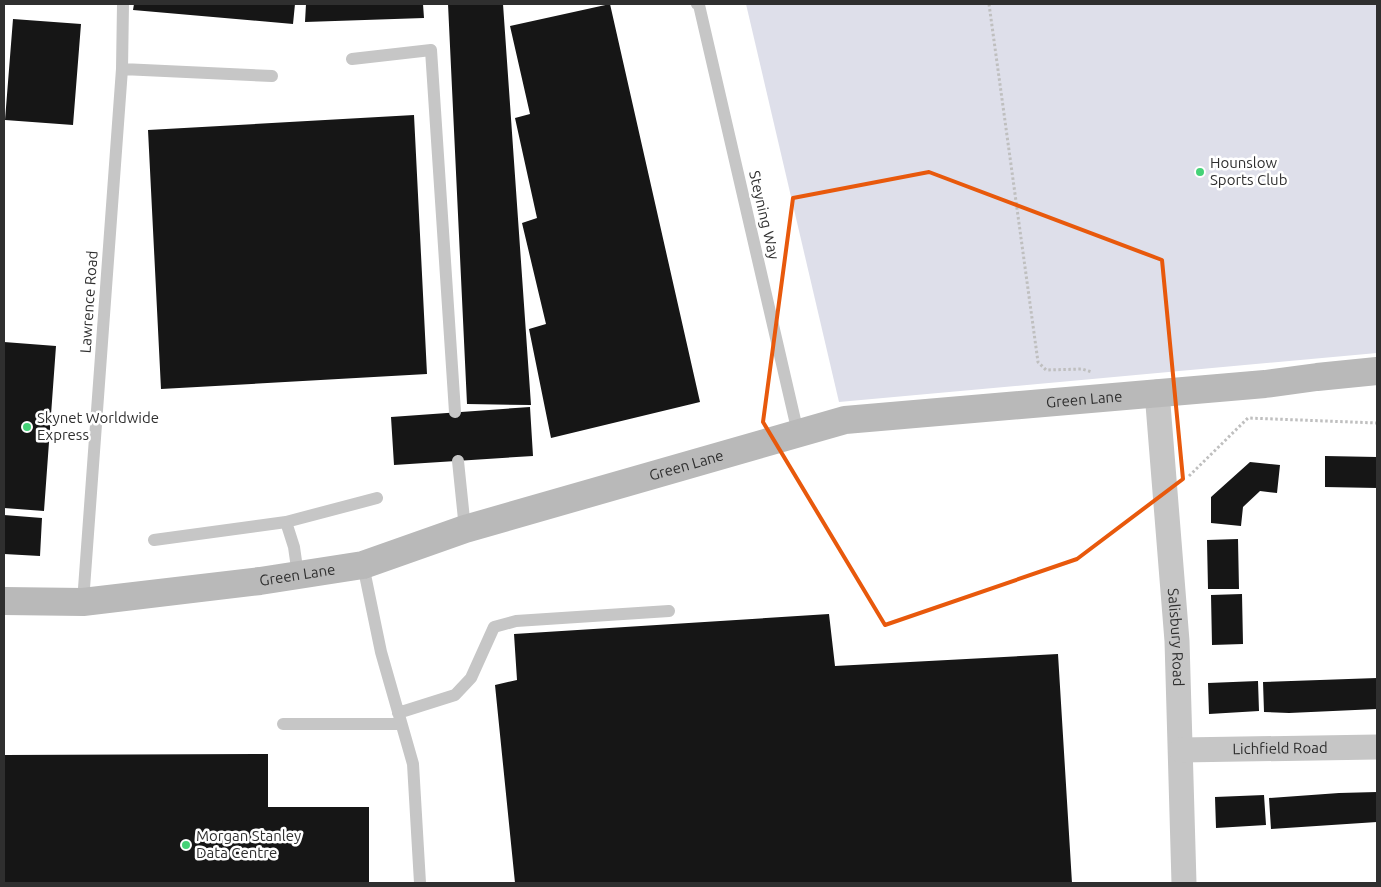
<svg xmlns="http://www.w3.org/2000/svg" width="1381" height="887" font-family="Ubuntu,sans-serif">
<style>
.green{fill:#dedfea}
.building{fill:#161616}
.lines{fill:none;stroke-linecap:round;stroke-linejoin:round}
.path{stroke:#bfbfbf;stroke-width:3;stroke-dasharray:2.5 2.5;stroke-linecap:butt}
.lane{stroke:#c6c6c6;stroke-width:12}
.street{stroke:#c6c6c6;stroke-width:25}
.secondary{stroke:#b9b9b9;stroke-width:28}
.marked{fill:none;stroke:#e8590c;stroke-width:4;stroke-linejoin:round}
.poi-dot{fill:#44d277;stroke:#fff;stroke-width:2}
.labels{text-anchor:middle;stroke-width:5;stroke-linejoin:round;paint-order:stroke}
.poi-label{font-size:15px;fill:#2f2f2f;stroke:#fff;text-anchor:start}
.street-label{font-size:15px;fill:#2f2f2f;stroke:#fff}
</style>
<rect width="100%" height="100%" fill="#fff"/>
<!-- green -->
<path class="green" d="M746,4H1377V353L839,402Z"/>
<!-- building -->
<path class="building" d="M134,4H295L293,24L133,10Z
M306,4H423L424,18L305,22Z
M448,4H503L531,405L467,404Z
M610,4L700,402L551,438L529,329L546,324L522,223L537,218L515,118L530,114L510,26Z
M13,19L81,24L73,125L5,120Z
M414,115L427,374L161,389L148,130Z
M4,342L56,346L44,511L4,508Z
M530,407L533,456L394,465L391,417Z
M1325,456L1377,457V488L1325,487Z
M1250,462L1280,465L1277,493L1260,491L1243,507L1241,526L1211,523V497Z
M4,515L42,518L40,556L4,554Z
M1238,539L1239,589H1208L1207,540Z
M1242,594L1243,644L1212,645L1211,595Z
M829,614L835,666L1058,654L1072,883H515L495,685L517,680L514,634Z
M1377,678V709L1289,713L1264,712L1263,682Z
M1258,681L1259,711L1209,714L1208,683Z
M268,754V807H369V883H4V755Z
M1377,792V822L1271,829L1269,798L1339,793Z
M1264,795L1266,825L1216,828L1215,797Z"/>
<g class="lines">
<!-- path -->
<path class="path" d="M989,4L1038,362L1046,370L1082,369L1092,372
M1189,476L1248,418L1377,423"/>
<!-- lane -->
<path class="lane" d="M697,4L699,5L798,433
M352,59L431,50L455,412
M122,69L272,76
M458,461L465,529
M286,522L377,498
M154,540L286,522L294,547L298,575
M363,565L381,652L413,764L420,883
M83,602L122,69L123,4
M398,713L455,695L471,678L494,627L516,621L669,611
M283,724H401"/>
<!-- street -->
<g class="street">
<path id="s1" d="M1157,392L1177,641L1184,883"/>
<path id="s2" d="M1181,750L1377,747"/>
</g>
<!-- secondary -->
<path class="secondary" id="s3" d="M4,601L83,602L260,581L363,565L465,529L845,420L1265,384L1317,377L1377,371"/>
</g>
<!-- marked area -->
<path class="marked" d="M929,172L1162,260L1183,479L1077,559L885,625L763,422L793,198Z"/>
<!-- markers -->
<g class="poi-dot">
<circle cx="1200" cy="172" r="5"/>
<circle cx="27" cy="427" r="5"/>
<circle cx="186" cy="845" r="5"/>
</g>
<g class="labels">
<!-- poi labels -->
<g class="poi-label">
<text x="1210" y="168">Hounslow<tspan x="1210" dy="17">Sports Club</tspan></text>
<text x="37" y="423">Skynet Worldwide<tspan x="37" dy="17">Express</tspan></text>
<text x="196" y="841">Morgan Stanley<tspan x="196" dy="17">Data Centre</tspan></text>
</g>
<!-- street labels -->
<g class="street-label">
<text transform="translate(764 215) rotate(77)" y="5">Steyning Way</text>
<text transform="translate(89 302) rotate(-86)" y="5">Lawrence Road</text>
<text dy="5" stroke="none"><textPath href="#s3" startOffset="1105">Green Lane</textPath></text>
<text dy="5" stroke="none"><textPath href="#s3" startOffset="700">Green Lane</textPath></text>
<text dy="5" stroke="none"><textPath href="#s3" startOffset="295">Green Lane</textPath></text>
<text dy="5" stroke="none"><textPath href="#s1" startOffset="246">Salisbury Road</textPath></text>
<text dy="5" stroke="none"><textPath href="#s2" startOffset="99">Lichfield Road</textPath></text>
</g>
</g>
<!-- border -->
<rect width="1381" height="887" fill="none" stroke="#2f2f2f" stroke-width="10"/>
</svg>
